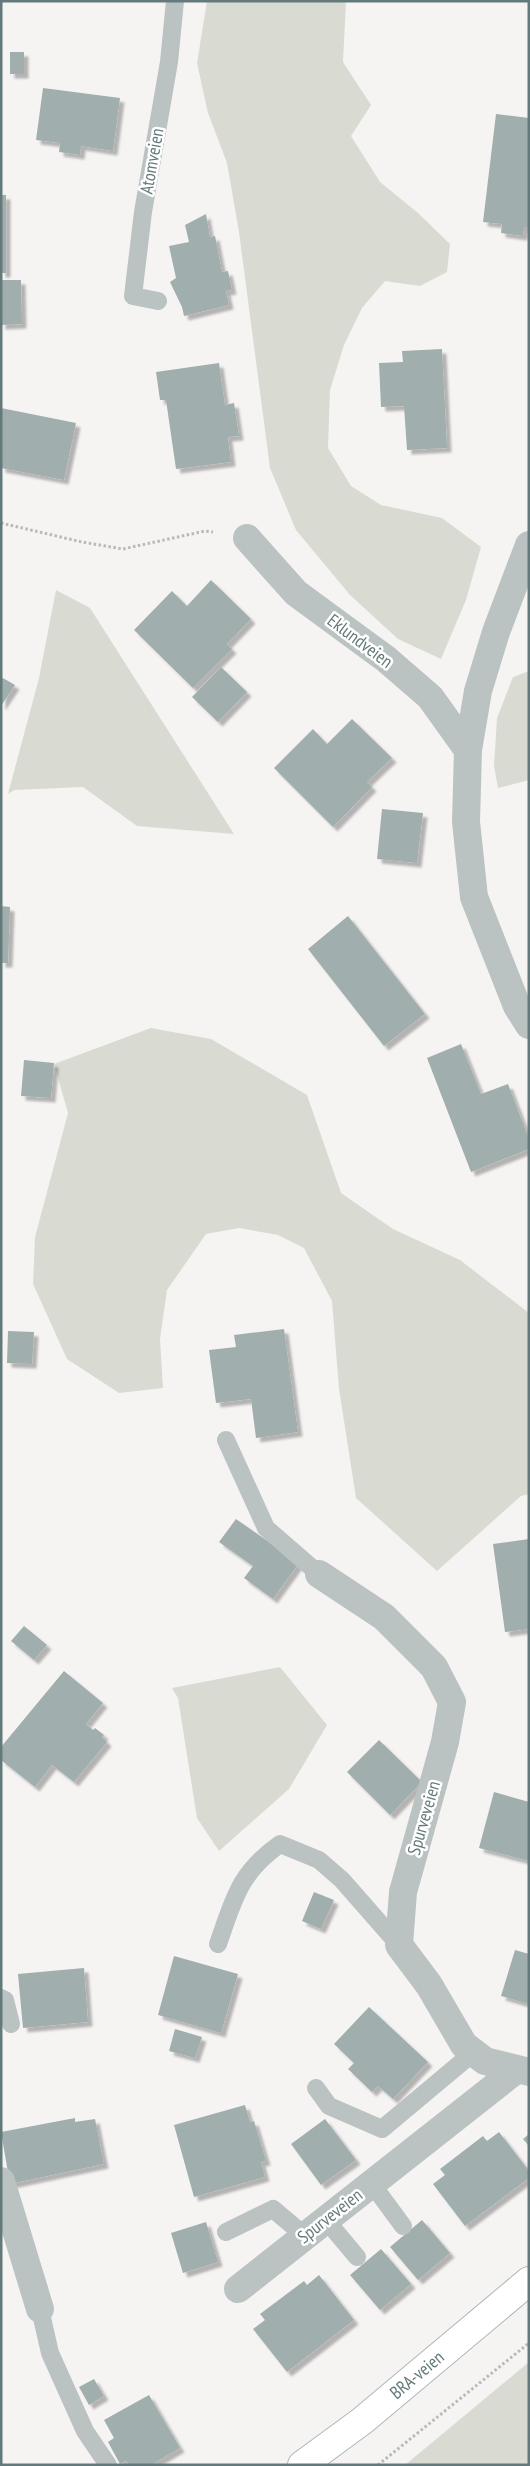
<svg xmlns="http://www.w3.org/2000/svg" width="530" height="2466" font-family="'PT Sans Narrow',sans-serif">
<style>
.green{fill:#d9dad2}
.building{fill:#a0aead;filter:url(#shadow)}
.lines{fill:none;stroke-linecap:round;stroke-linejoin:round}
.secondary-casing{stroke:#adb7b7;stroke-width:30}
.path{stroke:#b5baba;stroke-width:3;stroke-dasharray:2.5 2.5;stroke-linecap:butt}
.lane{stroke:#bbc2c2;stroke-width:18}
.street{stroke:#bbc2c2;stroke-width:28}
.secondary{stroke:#fff;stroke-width:28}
.labels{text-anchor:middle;stroke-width:5;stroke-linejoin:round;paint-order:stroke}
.street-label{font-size:18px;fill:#647a7a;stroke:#fff}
</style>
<defs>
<filter id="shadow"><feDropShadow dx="4.5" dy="4.5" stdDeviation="1" flood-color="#0004"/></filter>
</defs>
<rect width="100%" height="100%" fill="#f6f4f3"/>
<!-- green -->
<path class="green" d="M207,1H346L343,62L371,105L351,136L380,182L418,213L450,244L447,272L420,286L385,281L362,308L344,345L330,390L328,448L351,486L381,505L442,518L481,547L466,600L441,659L398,639L350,595L296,530L270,468L239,232L227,163L208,113L197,63Z
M56,590L90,608L234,834L137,826L83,787L14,790L8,794L39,678Z
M529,671V780L498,788L494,766L497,718L513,677Z
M151,1028L211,1039L307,1095L341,1193L393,1229L460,1260L529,1313V1494L521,1496L437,1571L356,1498L339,1389L332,1301L304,1248L278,1235L239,1228L206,1234L167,1290L160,1339L163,1388L119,1393L67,1359L33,1284L35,1237L68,1113L54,1064Z
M280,1667L327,1725L289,1789L219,1851L197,1818L178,1698L172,1688Z
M529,2362V2465H405Z"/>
<!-- building -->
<path class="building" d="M10,52H24V74H10Z
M43,88L120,98L113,151L81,146L80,155L59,152L60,143L36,140Z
M496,114L529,118V227H524L523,236L501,233L502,224L483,222Z
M1,195H6V273H1Z
M206,214L210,237L215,236L222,272L228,271L232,290L226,291L229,305L184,316L182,307L170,282L176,278L169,246L189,242L185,225Z
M1,280H21L22,324L1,325Z
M442,349L447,448L407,450L404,406L381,407L379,363L403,362L402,351Z
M219,363L225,405L234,403L239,436L228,437L231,462L176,469L166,400H160L156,372Z
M1,408L76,423L64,480L1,468Z
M211,580L251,619L227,644L232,649L193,688L134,630L172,591L187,606Z
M221,667L247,692L218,722L192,697Z
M1,677L15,685L1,706Z
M352,719L392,758L367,782L372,787L333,827L274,768L313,729L327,744Z
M382,809L423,813L417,863L377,859Z
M1,906L10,907L8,963H1Z
M348,916L425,1014L384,1046L308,949Z
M461,1044L481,1094L508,1084L529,1139V1149L471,1172L427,1058Z
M24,1060L54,1063L51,1098L21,1096Z
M284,1329L298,1432L256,1438L251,1399L216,1403L209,1350L236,1347L234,1335Z
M8,1331L34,1332L32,1364L7,1363Z
M236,1519L299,1563L273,1599L244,1578L253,1566L219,1542Z
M529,1539V1629L505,1632L493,1544Z
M24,1626L47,1645L34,1660L11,1641Z
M64,1671L103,1703L86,1724L93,1730L95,1728L104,1735L102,1737L107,1742L74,1782L52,1765L35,1787L1,1760V1747Z
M379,1740L422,1782L390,1815L347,1772Z
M494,1792L529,1802V1861L479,1848Z
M314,1892L334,1900L321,1929L302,1921Z
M515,1950L529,1954V2004L501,1996Z
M174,1956L238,1974L221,2033L158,2015Z
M84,1968L88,2022L23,2028L18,1974Z
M369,2007L428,2062L393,2099L378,2086L372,2092L348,2069L354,2063L334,2044Z
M175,2029L202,2037L195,2058L169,2051Z
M245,2105L250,2122L254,2121L266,2161L261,2162L265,2177L194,2197L174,2125Z
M75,2118V2122L95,2119L104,2164L10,2184L1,2132Z
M325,2119L356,2160L321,2185L291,2144Z
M499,2132L529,2171V2178L465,2226L433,2184L445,2175L440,2169L483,2136L487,2141Z
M529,2134V2146L523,2139Z
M422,2220L450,2253L418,2280L390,2247Z
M206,2222L218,2262L183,2273L171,2233Z
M381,2249L411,2284L380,2310L350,2275Z
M319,2275L354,2320L287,2372L253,2329L265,2320L260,2314L304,2281L307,2285Z
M94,2379L104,2396L89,2405L79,2387Z
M149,2395L180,2448L151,2465H129L126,2461L120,2464L108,2442L114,2438L104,2420Z"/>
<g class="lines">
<defs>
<path id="secondary" d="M302,2465L362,2421L529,2281"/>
</defs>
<!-- secondary casing -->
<use href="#secondary" class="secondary-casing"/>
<!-- path -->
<path class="path" d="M1,523L82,542L123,549L205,531L213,532
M378,2465L529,2343"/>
<!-- lane -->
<path class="lane" d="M158,301L133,296L143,212L169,62L175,1
M226,1440L266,1528L319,1574
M218,1944C234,1899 239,1873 280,1844L319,1860L342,1880L399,1945
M1,1998L5,2000L11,2024
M316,2088L329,2106L382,2129L474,2052
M372,2184L403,2226
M326,2220L357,2257
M226,2232L273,2209L305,2236
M40,2309L50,2353L85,2431L108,2465"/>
<!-- street -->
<path class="street" d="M247,538L296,593L386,659L430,697L468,750
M529,545L496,632L478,691L468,750L466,822L474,897L517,1006L529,1025
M319,1574L384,1617L434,1667L452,1702L445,1742L403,1892L399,1945L429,1985L464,2045L485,2061L529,2072
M1,2181L40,2309
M238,2289L516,2070"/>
<!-- secondary -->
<use href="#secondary" class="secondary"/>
</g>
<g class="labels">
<!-- street labels -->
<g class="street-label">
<text transform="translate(152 161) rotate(-80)" y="6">Atomveien</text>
<text transform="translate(360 641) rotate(37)" y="6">Eklundveien</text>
<text transform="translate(424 1818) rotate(-74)" y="6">Spurveveien</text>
<text transform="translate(330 2216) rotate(-38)" y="6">Spurveveien</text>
<text transform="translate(417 2375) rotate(-40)" y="6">BRA-veien</text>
</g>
</g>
<!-- border -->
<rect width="530" height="2466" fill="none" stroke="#647a7a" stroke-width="5"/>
</svg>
